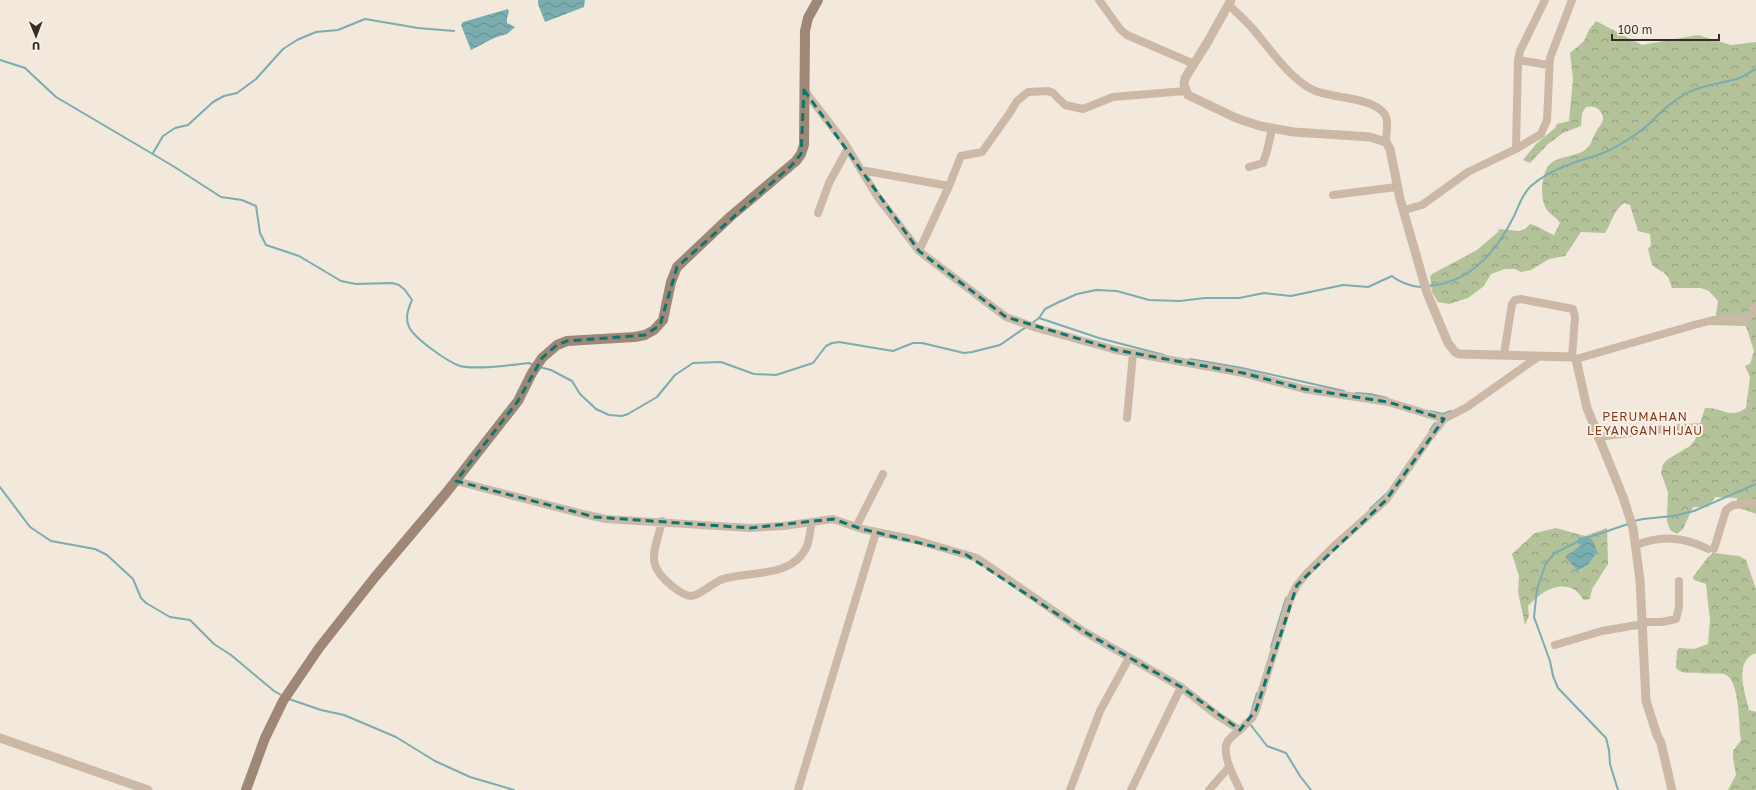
<svg xmlns="http://www.w3.org/2000/svg" width="1756" height="790" font-family="'Golos Text',sans-serif">
<style>
.forest{fill:url(#forest-crowns);fill-rule:evenodd}
.water{fill:url(#water-waves)}
.lines{fill:none;stroke-linecap:round;stroke-linejoin:round}
.stream{stroke:#79adb0;stroke-width:2}
.minor{stroke:#cbb8a6;stroke-width:8}
.tertiary{stroke:#cbb8a6;stroke-width:9}
.secondary{stroke:#9f8777;stroke-width:10}
.marked{fill:none;stroke:#0f766e;stroke-width:3;stroke-dasharray:8 5;stroke-linejoin:round}
.labels{text-anchor:middle;stroke-width:4;stroke-linejoin:round;paint-order:stroke}
.neighbourhood-label{font-size:12px;letter-spacing:1px;fill:#883a1e;stroke:#faf2e7}
</style>
<defs>
<pattern id="forest-crowns" width="20" height="18" patternUnits="userSpaceOnUse"><rect width="20" height="18" fill="#b4c29a"/><path d="M2 6a3 3 0 1 1 6 0M12 15a3 3 0 1 1 6 0" fill="none" stroke="#939e7e"/></pattern>
<pattern id="water-waves" width="16" height="10" patternUnits="userSpaceOnUse"><rect width="16" height="10" fill="#79adb0"/><path d="M0 5q4-4 8 0t8 0" fill="none" stroke="#648d8f"/></pattern>
</defs>
<rect width="100%" height="100%" fill="#f2e8db"/>
<!-- forest -->
<path class="forest" d="M1596,21L1642,45L1698,35L1731,45L1756,42V514L1739,508L1737,498L1715,497L1708,507H1693L1683,529L1677,534L1670,530L1667,521L1668,492L1661,473L1663,464L1668,459L1690,446L1695,440L1705,408C1723,407 1729,420 1746,408L1750,377L1745,366L1750,364L1754,351L1746,326L1710,325L1716,315L1718,301L1709,291L1701,288H1672C1667,270 1666,276 1652,265L1648,249L1651,245L1650,234L1638,231L1630,205L1624,203C1613,211 1612,222 1605,233L1581,232L1565,256L1549,259L1531,270L1521,272L1515,269H1505L1491,274L1484,286L1468,298L1449,304L1438,302L1432,292L1430,277L1432,274L1477,250L1498,232L1499,229L1519,231L1525,229L1530,224C1537,225 1546,232 1554,235L1560,223C1557,218 1551,215 1547,210C1540,200 1541,179 1547,168C1554,155 1574,158 1585,150C1592,145 1592,138 1596,132C1600,124 1607,120 1600,111C1596,106 1591,106 1586,107L1582,113L1581,126L1563,133L1548,144L1530,163L1523,160L1536,144L1555,128L1557,124L1569,121L1573,79L1570,53L1584,41L1589,30Z
M1556,528L1585,536L1607,528L1608,564L1592,589L1590,599L1584,600C1581,597 1577,590 1573,589C1555,581 1539,594 1528,606L1529,616L1525,625L1518,592L1519,576L1512,554L1535,533ZM1581,545L1597,551L1588,565L1579,571L1576,549Z
M1713,553L1739,556L1746,560L1756,589V653C1733,661 1745,693 1749,710L1756,712V790H1728L1736,775L1733,758V751L1741,740C1738,727 1741,679 1724,674C1718,673 1707,674 1700,673C1691,672 1683,675 1676,668L1677,651L1679,648L1694,649L1708,644L1710,620L1706,584L1694,580L1693,577L1708,557Z"/>
<!-- water -->
<path class="water" d="M538,0H585L584,7L545,22L538,4Z
M508,9L509,12L507,18V23L515,27L507,34L494,38L471,50L461,25L463,22Z
M1588,536L1594,542L1597,552L1588,565L1578,571L1565,557L1581,545L1578,544V538Z"/>
<g class="lines">
<!-- stream -->
<path class="stream" d="M0,60L25,68L56,97L173,166L221,197L242,200L256,206L260,233L266,245L299,256L341,281L356,284L392,283L399,285L405,290L412,300C408,309 405,318 409,327C415,339 448,362 460,366C477,370 510,365 529,363L533,365
M153,153L163,136L175,128L188,125L213,102L224,96L237,93L256,79L283,49L297,40L316,32L338,30L365,19L418,28L454,31
M1428,286C1469,283 1496,252 1513,218C1519,207 1521,195 1531,186C1542,176 1559,168 1573,163C1586,158 1598,156 1610,150C1623,143 1639,133 1650,123C1661,112 1671,102 1685,94C1701,85 1719,84 1737,79C1743,77 1750,72 1756,69
M1039,318L1099,338L1164,355
M1032,323L1039,318L1045,309L1059,302L1077,294L1096,290L1117,291L1149,300L1180,301L1205,298H1239L1264,293L1291,296L1343,285L1368,287L1392,276C1399,282 1413,287 1422,287
M1190,359L1242,368L1344,391
M539,367L551,370L572,381L580,394L596,409L609,415L622,416L628,414L657,397L675,375L693,363L721,362L754,374L776,375L813,363L826,346L832,343L839,342L893,351L913,343H922L964,353L972,352L1000,345L1026,327
M1356,393L1370,394L1387,398
M1430,411L1443,414L1451,411
M1430,430L1435,423
M0,487L30,527L51,541L95,549L107,555L133,579L141,598L146,603L170,617L190,620L214,644L231,655L274,691L283,696
M1370,509L1387,493
M1634,521L1643,519L1673,516L1694,511L1756,484
M1587,538L1628,524
M1579,541L1555,553L1546,563L1537,589L1534,617L1550,661L1553,676L1558,688L1606,738L1609,750L1610,764L1618,790
M1271,647L1286,598
M289,699L321,710L344,715L396,737L435,761L470,777L514,790
M1250,716L1257,693
M1250,724L1267,746L1286,753L1300,776L1311,790"/>
<!-- minor -->
<path class="minor" d="M1099,0L1120,29L1127,35L1194,64
M1229,5C1237,13 1246,21 1253,29C1271,50 1288,77 1313,90C1333,99 1367,96 1383,112C1390,119 1386,133 1386,142
M1518,60L1549,65
M804,90L844,142L877,196L919,251L1006,317L1037,328L1116,350L1243,373L1304,389L1388,402L1444,419
M1516,149L1518,60L1520,51L1545,0
M1249,167L1263,163L1267,151L1272,129
M861,170L949,186L961,156L982,152L1009,114L1017,101L1028,92L1048,91L1053,93L1065,105L1083,109L1113,97L1185,91
M1333,195L1397,187
M1404,210L1422,205L1468,172L1516,149L1541,134L1547,120L1550,58L1572,0
M818,213L829,183L848,148
M919,251L949,186
M1504,354L1512,304L1515,300L1521,299L1573,309L1575,317L1572,357
M1576,359L1694,325L1713,320H1746L1756,307
M1127,418L1133,353
M1598,437L1651,430L1701,427
M456,481L583,514L606,519L750,528L783,526L833,519L862,529L916,540L977,558L1083,631L1181,687L1218,716L1240,730L1252,718L1256,710L1290,599L1297,585L1307,573L1333,547L1386,500L1429,438L1444,419L1467,407L1538,357
M662,521C655,552 644,564 672,586C677,590 684,596 691,596C700,596 713,582 723,579C751,571 793,578 807,546C810,538 810,529 812,522
M856,527L883,474
M1636,545C1662,535 1684,537 1708,549
M1714,549L1726,510L1733,505L1753,503
M1642,622H1662L1676,619L1679,607V581
M1555,645L1602,631L1643,624
M1240,730C1236,733 1231,737 1228,741C1220,753 1235,779 1240,790
M798,790L876,532
M1070,790L1100,711L1129,658
M1131,790L1181,687
M1209,790L1229,767"/>
<!-- tertiary -->
<path class="tertiary" d="M1231,0L1207,43L1185,78L1184,85L1188,95L1236,118L1260,126L1294,132L1370,137L1386,142L1390,149L1400,199L1427,293L1448,343L1455,352L1459,354L1572,357L1576,359L1587,408L1623,497L1633,528L1640,580L1646,701L1657,735L1661,743L1672,790
M0,738L148,790"/>
<!-- secondary -->
<path class="secondary" d="M246,790L265,738L283,701L319,648L375,577L446,493L518,401L532,373L542,358L557,345L567,341L634,337L645,335L654,330L663,320L671,282L677,267L731,216L796,161L801,154L804,145L805,31L808,18L818,0"/>
</g>
<!-- marked area -->
<path class="marked" d="M804,90L919,251L1006,317L1116,350L1243,373L1304,389L1388,402L1444,419L1386,500L1297,585L1256,710L1240,730L1181,687L1083,631L965,554L862,529L833,519L750,528L595,517L456,481L518,401L542,358L557,345L567,341L645,335L660,325L677,267L791,166L801,154Z"/>
<g class="labels">
<!-- neighbourhood labels -->
<g class="neighbourhood-label">
<text x="1645" y="421">PERUMAHAN<tspan x="1645" dy="14">LEYANGAN HIJAU</tspan></text>
</g>
</g>
<!-- north arrow -->
<g transform="translate(36 36) rotate(179)" stroke="#faf2e7" stroke-width="3" paint-order="stroke">
<path d="M0-3L7 15L0 10L-7 15Z" fill="#372d27"/>
<text y="-6" font-size="11" font-weight="bold" text-anchor="middle" fill="#372d27">U</text>
</g>
<!-- scale -->
<path d="M1612 34v6h107v-6" fill="none" stroke="#372d27" stroke-width="2"/>
<text x="1618" y="34" font-size="12" fill="#372d27" stroke="#faf2e7" stroke-width="3" paint-order="stroke">100 m</text>
</svg>
